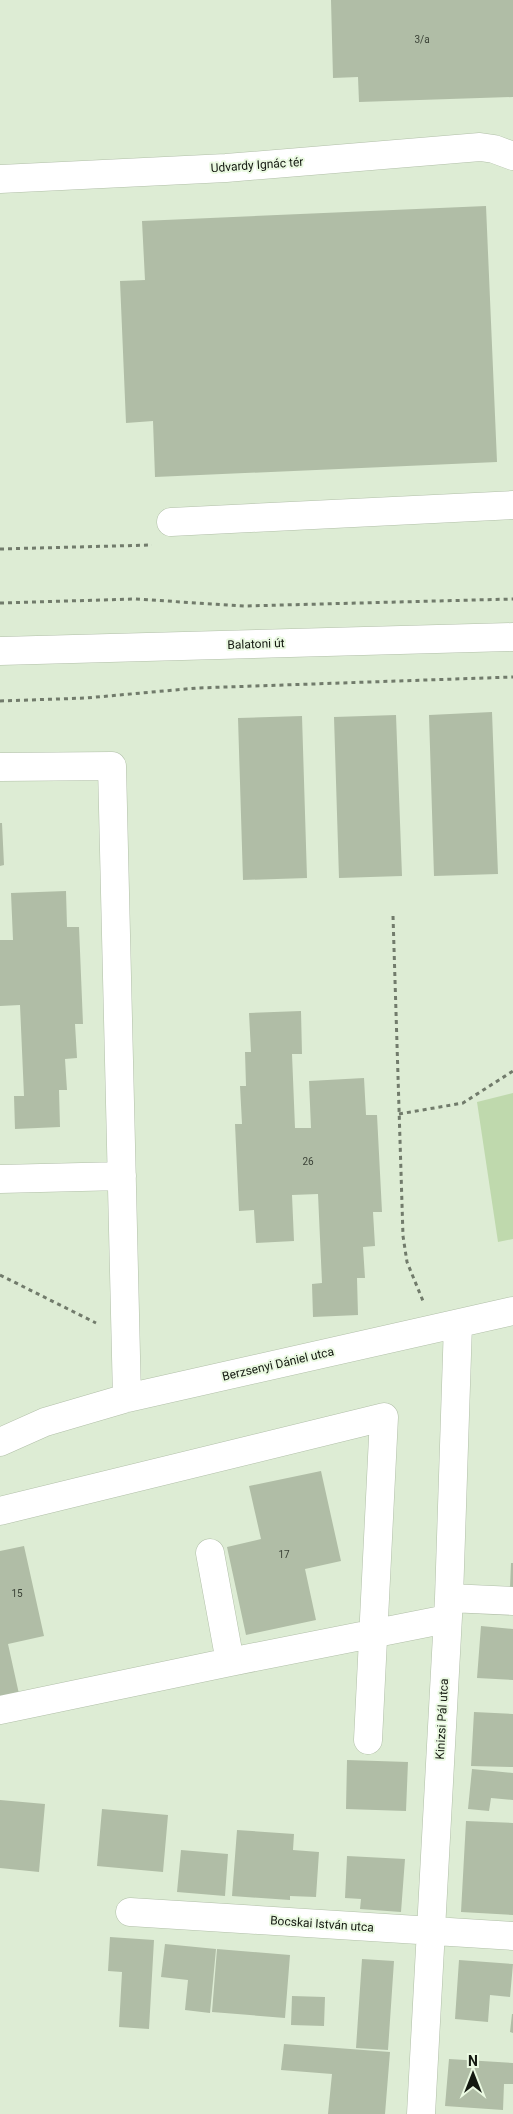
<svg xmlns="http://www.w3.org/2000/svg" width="513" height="2114" font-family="Roboto,sans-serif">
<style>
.green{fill:#bfd9ad}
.building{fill:#b0bda6}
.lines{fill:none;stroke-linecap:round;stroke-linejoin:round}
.minor-casing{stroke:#b1bfa8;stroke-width:29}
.major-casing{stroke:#b1bfa8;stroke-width:29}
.path{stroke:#717b6b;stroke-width:3;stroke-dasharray:4 4;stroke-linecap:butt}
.minor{stroke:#fff;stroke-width:28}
.major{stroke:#fff;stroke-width:28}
.labels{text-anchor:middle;stroke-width:4;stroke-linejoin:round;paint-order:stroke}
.number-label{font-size:10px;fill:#3a4136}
.street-label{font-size:12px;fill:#131810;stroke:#eaf9e1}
</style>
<rect width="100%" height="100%" fill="#ddecd4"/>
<!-- green -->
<path class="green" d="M513,1093V1239L498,1242L477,1102Z"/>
<!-- building -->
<path class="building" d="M331,0H513V97L359,102L358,77L333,78Z
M486,206L497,462L155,477L153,421L126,423L120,281L145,280L142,221Z
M492,712L498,874L434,876L429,715Z
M396,715L402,876L339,878L334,717Z
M302,716L307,878L243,880L238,718Z
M0,823H2L4,865L0,866Z
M66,891L67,927H79L83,1024H75L77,1058L65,1059L67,1090H59L60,1127L15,1129L14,1096H24L20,1005L0,1006V940H13L11,893Z
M301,1011L302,1054H292L295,1128H311L309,1081L364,1078L366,1115H377L382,1212H373L375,1246L363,1247L365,1278H357L358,1315L313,1317L312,1284L322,1283L318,1194L292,1195L294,1241L256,1243L254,1210L239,1211L235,1124H242L240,1086H246L245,1052H251L249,1013Z
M321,1471L341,1561L305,1569L316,1620L246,1635L227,1547L261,1539L249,1486Z
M24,1546L44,1636L8,1644L19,1694L0,1698V1551Z
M511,1563H513V1588H510Z
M481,1626L513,1629V1680L477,1678Z
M474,1712L513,1714V1767L471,1766Z
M347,1760L408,1762L406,1811L346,1809Z
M472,1769L513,1773V1800L491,1798L489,1811L468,1809Z
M0,1800L45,1804L39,1872L0,1868Z
M102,1809L168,1815L163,1872L97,1866Z
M466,1821L513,1823V1915L461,1912Z
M237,1830L294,1834L293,1850L319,1852L316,1897L290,1896V1900L232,1896Z
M181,1850L228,1854L225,1896L177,1892Z
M347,1856L405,1859L401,1912L360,1909L361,1899L345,1898Z
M110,1937L154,1940L149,2029L119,2027L122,1972L108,1971Z
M165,1944L216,1949L210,2013L185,2010L188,1980L161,1977Z
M217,1949L290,1955L285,2018L212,2012Z
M362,1959L394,1961L388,2050L356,2048Z
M459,1960L513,1964L510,1997L490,1995L488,2022L455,2019Z
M292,1996L325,1997L324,2026L291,2025Z
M512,2014H513V2033L510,2032Z
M284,2044L390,2052L385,2114H328L332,2074L281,2070Z
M449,2059L513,2063V2084H504L503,2110L445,2106Z"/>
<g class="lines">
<defs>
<path id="minor" d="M0,179L226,168L480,147L494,149L513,156
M171,522L513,505
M0,767L112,766L127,1398
M0,1179L122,1176
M0,1442L45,1422L127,1398L513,1311
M0,1511L384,1417L368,1740
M210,1553L230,1662
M449,1598L513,1601
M0,1710L230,1662L447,1619
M130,1912L513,1936
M421,2114L449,1598L458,1324"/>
<path id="major" d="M0,651L513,637"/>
</defs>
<!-- minor casing -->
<use href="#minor" class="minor-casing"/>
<!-- major casing -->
<use href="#major" class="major-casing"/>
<!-- path -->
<path class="path" d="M0,549L152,545
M0,603L135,599L244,606L513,599
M0,701L86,698L197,688L513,677
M393,916L403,1236L407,1262L423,1301
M399,1114L463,1103L513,1071
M0,1275L96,1323"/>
<!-- minor -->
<use href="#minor" class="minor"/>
<!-- major -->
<use href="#major" class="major"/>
</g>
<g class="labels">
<!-- number labels -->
<g class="number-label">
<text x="422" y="43">3/a</text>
<text x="308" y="1165">26</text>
<text x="284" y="1558">17</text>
<text x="17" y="1597">15</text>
</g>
<!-- street labels -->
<g class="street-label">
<text transform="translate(257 165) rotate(-4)" y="4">Udvardy Ignác tér</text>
<text transform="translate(256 644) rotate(-2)" y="4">Balatoni út</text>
<text transform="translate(278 1364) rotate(-13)" y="4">Berzsenyi Dániel utca</text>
<text transform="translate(442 1719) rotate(-87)" y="4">Kinizsi Pál utca</text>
<text transform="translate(322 1924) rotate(4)" y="4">Bocskai István utca</text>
</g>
</g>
<!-- north arrow -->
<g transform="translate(473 2074)" stroke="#eaf9e1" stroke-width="4" paint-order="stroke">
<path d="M0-4L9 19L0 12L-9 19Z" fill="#131810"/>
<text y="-8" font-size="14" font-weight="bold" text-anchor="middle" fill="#131810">N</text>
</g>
</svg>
